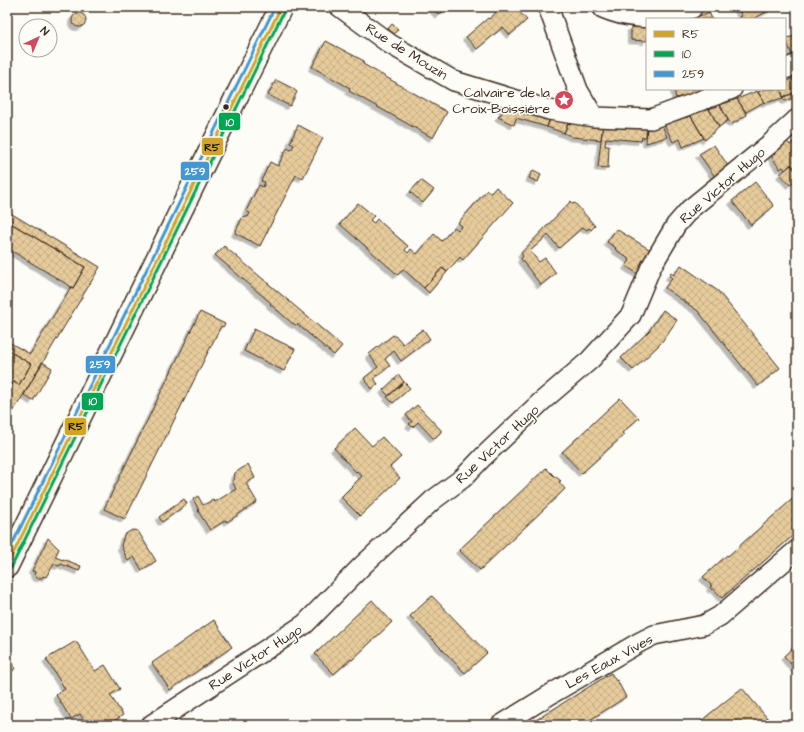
<svg xmlns="http://www.w3.org/2000/svg" width="804" height="732" font-family="'Architects Daughter',sans-serif">
<style>
.building{fill:url(#building-cross-hatch);stroke:#3b2a1e;filter:url(#shadow)}
.lines{fill:none;stroke-linecap:round;stroke-linejoin:round}
.minor-casing{stroke:#3b2a1e;stroke-width:22}
.secondary-casing{stroke:#3b2a1e;stroke-width:25}
.minor{stroke:#fdfcf7;stroke-width:19}
.secondary{stroke:#fdfcf7;stroke-width:22}
.bus-1-casing{stroke:#fdfcf7;stroke-width:6}
.bus-2-casing{stroke:#fdfcf7;stroke-width:6}
.bus-3-casing{stroke:#fdfcf7;stroke-width:6}
.bus-1{stroke:#d2a529;stroke-width:3}
.bus-2{stroke:#00a651;stroke-width:3}
.bus-3{stroke:#4397d2;stroke-width:3}
.bus-dot{fill:#3b2a1e;stroke:#fdfcf7;stroke-width:1.5}
.labels{text-anchor:middle;stroke-width:3.5;stroke-linejoin:round;paint-order:stroke}
.street-label{font-size:14px;fill:#3b2a1e;stroke:#fdfcf7}
.poi-label{font-size:14px;fill:#3b2a1e;stroke:#fdfcf7;text-anchor:end}
.line-badge{stroke:#fdfcf7;stroke-width:1.5}
.badge-label{font-size:11px;text-anchor:middle;font-weight:bold;fill:#fff}
.pale-badge-label{font-size:11px;text-anchor:middle;font-weight:bold;fill:#111}
</style>
<defs>
<pattern id="building-cross-hatch" width="8" height="8" patternUnits="userSpaceOnUse"><rect width="8" height="8" fill="#e6cb9b"/><path d="M0 0l8 8M0 8l8-8" fill="none" stroke="#c6ae85"/></pattern>
<filter id="shadow"><feDropShadow dx="-3.5" dy="3.5" stdDeviation="0" flood-color="#0004"/></filter>
</defs>
<rect width="100%" height="100%" fill="#fdfcf7"/>
<filter id="ink" filterUnits="userSpaceOnUse"><feTurbulence type="fractalNoise" baseFrequency=".025" numOctaves="2"/><feDisplacementMap in="SourceGraphic" scale="8" xChannelSelector="R" yChannelSelector="G"/><feConvolveMatrix kernelMatrix="1 2 1 2 8 2 1 2 1" color-interpolation-filters="sRGB"/></filter>
<g filter="url(#ink)">
<!-- building -->
<path class="building" d="M431,7H448L439,15Z
M502,7H515L527,20L510,35L503,27L477,49L466,37L488,18L489,19Z
M737,7H756L757,8L760,7H771L772,9L753,19H741L740,17L742,16Z
M709,12L712,19H698L697,17Z
M72 20a7 7 0 1 1 14 0a7 7 0 1 1-14 0Z
M392,24L398,29L394,34L388,29Z
M631,27H647V41L631,40Z
M797,36V55L793,57L785,38Z
M326,41L364,61L363,64L447,112L433,138L349,91L350,88L312,67Z
M797,77V92L783,97L781,89H785V82Z
M276,80L292,88L297,92L290,106L268,95Z
M674,89H709L701,92L676,98Z
M765,89H781L783,98L765,103L758,92Z
M757,91L764,102L746,112L737,99Z
M797,92V96L785,101L783,98V97Z
M737,99L747,115L732,124L728,120L720,105Z
M500,103L551,116L547,127L516,118L514,125L498,117L504,111L498,105Z
M720,105L728,120L719,127L709,109Z
M709,109L719,127L705,140L690,115Z
M551,116L569,121L564,133L547,127Z
M691,116L704,138L683,147L680,139L673,142L664,124Z
M569,121L603,125L601,140L572,137L571,136L564,133Z
M298,125L323,138L303,178L296,175L260,246L235,233L243,216L248,217L250,213L246,211L259,185L263,187L265,182L261,181L270,162L278,166L287,148L291,150L294,145L290,143Z
M603,125L647,127L646,136L644,138L642,137L641,141L606,138L605,146H609L608,168L598,167L601,140Z
M662,125L667,137L646,143L647,127Z
M786,140L790,145L793,142L796,144L797,143V171L791,164L785,170L783,167L780,169L770,154Z
M714,145L731,170L718,181L699,154Z
M791,165L797,172V179L790,185L780,174Z
M533,170L541,174L538,182L529,178Z
M421,180L434,190L423,203L410,192Z
M755,182L774,206L751,225L732,201Z
M496,187L513,203L463,260L460,257L447,272L442,268L424,288L403,269L398,275L340,224L358,203L374,216L370,220L374,223L377,219L408,246L405,250L408,253L411,249L417,254L434,234L442,241L454,227L458,230L462,226L458,223L487,190L491,193Z
M571,201L573,204L575,203L595,226L591,230L589,228L587,230L583,227L559,248L548,235L530,251L539,262L545,258L556,273L541,285L521,259L523,256L521,253Z
M7,211L100,267L7,422V394L14,382L19,385L31,364L7,350V341L30,354L71,287L73,288L85,267L7,221Z
M7,221L85,267L73,288L7,248Z
M616,229L654,252L638,274L626,266L630,260L615,249L616,248L607,242Z
M224,246L342,346L334,355L297,324L296,325L292,323L270,304L271,303L215,255Z
M681,265L718,291L780,368L758,386L698,311L665,288L672,278L669,276L671,273L674,275Z
M442,268L447,272L429,293L424,288Z
M663,310L677,320L661,343L633,370L621,358L649,331Z
M200,312L225,324L223,327L221,326L125,519L104,509Z
M254,329L295,349L284,371L244,351Z
M423,329L430,339L401,361L394,351L385,359L390,366L375,377V380L378,384L372,389L364,378L378,367L369,354L393,335L396,337H397L403,344Z
M7,350L31,364L19,385L7,377Z
M42,362L52,368L33,401L24,395Z
M399,375L404,382L389,396L383,390Z
M404,382L410,388L393,403L387,397Z
M620,398L639,418L622,433L624,435L582,473L562,452Z
M417,405L441,430V432L435,438H433L418,422L413,427L409,424L412,422L406,415Z
M355,428L372,446L382,437L401,457L390,467L400,478L360,516L341,497L362,476L357,471L356,472L334,448Z
M248,464L255,478L246,483L257,502L227,522L226,520L210,530L198,511L199,510L193,499L198,496L203,505L213,500L215,502L236,489L232,481L235,479L234,477L235,473Z
M546,468L555,477H556L561,481L559,482L565,489L480,570L459,550Z
M797,495V532L722,598L713,588L712,590L710,587L712,586L703,577L727,555L728,556Z
M184,499L187,504L162,522L159,517Z
M132,530L138,531L156,561L142,570L134,557L128,561L121,546L124,535Z
M48,538L59,549L55,557L63,560V559L81,566L79,571L61,564L59,566L54,564L46,577L43,576L42,578H38L36,577L35,575L34,574L35,572L32,571Z
M432,596L487,653L465,673L410,616Z
M372,600L392,622L352,660L351,659L334,674L315,654Z
M214,620L232,647L170,690L152,663Z
M76,641L95,671L105,665L120,689L110,695L123,715L108,725H87L80,714L71,719L56,695L65,689L46,659Z
M797,644V671L784,656Z
M7,648L15,668L7,679Z
M611,673L616,681L617,680L626,697L582,725H528Z
M742,688L773,725H697L707,716Z"/>
<g class="lines">
<defs>
<path id="minor" d="M340,7L390,44L454,81L549,110L594,117L651,119L732,89
M548,7L578,90L594,117
M785,69L797,64
M151,725L305,624L362,566L433,500L463,478L483,457L541,402L590,360L631,315L651,267L676,225L690,209L771,143L797,119
M501,725L551,694L640,642L654,635L704,625L720,616L797,550"/>
<path id="secondary" d="M604,7C625,16 651,19 673,13C679,11 685,9 691,7
M7,566L230,110L281,7"/>
</defs>
<!-- minor casing -->
<use href="#minor" class="minor-casing"/>
<!-- secondary casing -->
<use href="#secondary" class="secondary-casing"/>
<!-- minor -->
<use href="#minor" class="minor"/>
<!-- secondary -->
<use href="#secondary" class="secondary"/>
<defs>
<path id="bus-1" d="M7,566L281,7"/>
<path id="bus-2" d="M11,568L285,9"/>
<path id="bus-3" d="M7,555L275,7"/>
</defs>
<!-- bus-1 casing -->
<use href="#bus-1" class="bus-1-casing"/>
<!-- bus-2 casing -->
<use href="#bus-2" class="bus-2-casing"/>
<!-- bus-3 casing -->
<use href="#bus-3" class="bus-3-casing"/>
<!-- bus-1 -->
<use href="#bus-1" class="bus-1"/>
<!-- bus-2 -->
<use href="#bus-2" class="bus-2"/>
<!-- bus-3 -->
<use href="#bus-3" class="bus-3"/>
</g>
</g>
<!-- icons -->
<defs>
<symbol id="sight-disc" viewBox="-11 -11 22 22"><circle r="9.5" fill="#d1495b" stroke="#fdfcf7"/><path d="M0-6L1.8-2.2L6-1.7L2.9 1.2L3.7 5.4L0 3.3L-3.7 5.4L-2.9 1.2L-6-1.7L-1.8-2.2Z" fill="#fff"/></symbol>
</defs>
<g fill-rule="evenodd">
<use href="#sight-disc" x="553" y="89" width="22" height="22"/>
</g>
<!-- markers -->
<circle class="bus-dot" cx="226" cy="107" r="3.5"/>
<g class="labels">
<!-- street labels -->
<g class="street-label">
<text transform="translate(407 51) rotate(32)" y="5">Rue de Mouzin</text>
<text transform="translate(722 185) rotate(-41)" y="5">Rue Victor Hugo</text>
<text transform="translate(497 444) rotate(-43)" y="5">Rue Victor Hugo</text>
<text transform="translate(255 657) rotate(-33)" y="5">Rue Victor Hugo</text>
<text transform="translate(609 661) rotate(-29)" y="5">Les Eaux Vives</text>
</g>
<!-- poi labels -->
<g class="poi-label">
<text x="550" y="97">Calvaire de la<tspan x="550" dy="16">Croix-Boissière</tspan></text>
</g>
</g>
<g class="line-badge">
<rect x="218" y="112" width="23" height="19" rx="4" fill="#00a651"/>
<rect x="201" y="137" width="23" height="19" rx="4" fill="#d2a529"/>
<rect x="180" y="161" width="30" height="20" rx="4" fill="#4397d2"/>
<rect x="85" y="355" width="31" height="19" rx="4" fill="#4397d2"/>
<rect x="81" y="392" width="23" height="19" rx="4" fill="#00a651"/>
<rect x="64" y="417" width="23" height="19" rx="4" fill="#d2a529"/>
</g>
<g class="badge-label">
<text x="230" y="126">10</text>
<text x="195" y="175">259</text>
<text x="100" y="368">259</text>
<text x="93" y="405">10</text>
</g>
<g class="pale-badge-label">
<text x="212" y="151">R5</text>
<text x="76" y="430">R5</text>
</g>
<!-- margin -->
<rect width="804" height="732" fill="none" stroke="#fdfcf7" stroke-width="24"/>
<rect x="12" y="12" width="780" height="708" fill="none" stroke="#3b2a1e" stroke-width="1.5" filter="url(#ink)"/>
<!-- legend -->
<rect x="646" y="18" width="140" height="72" fill="#fdfcf7" stroke="#afa8a0"/>
<rect x="654" y="31" width="20" height="6" fill="#d2a529" stroke="#afa8a0"/>
<text x="682" y="38" font-size="12" fill="#3b2a1e">R5</text>
<rect x="654" y="51" width="20" height="6" fill="#00a651" stroke="#afa8a0"/>
<text x="682" y="58" font-size="12" fill="#3b2a1e">10</text>
<rect x="654" y="71" width="20" height="6" fill="#4397d2" stroke="#afa8a0"/>
<text x="682" y="78" font-size="12" fill="#3b2a1e">259</text>
<!-- north arrow -->
<g transform="translate(38 38) rotate(44)"><circle r="19" fill="#fdfcf7" stroke="#afa8a0"/>
<path d="M0-3L7 15L0 10L-7 15Z" fill="#d1495b"/>
<text y="-6" font-size="11" font-weight="bold" text-anchor="middle" fill="#3b2a1e">N</text>
</g>
</svg>
